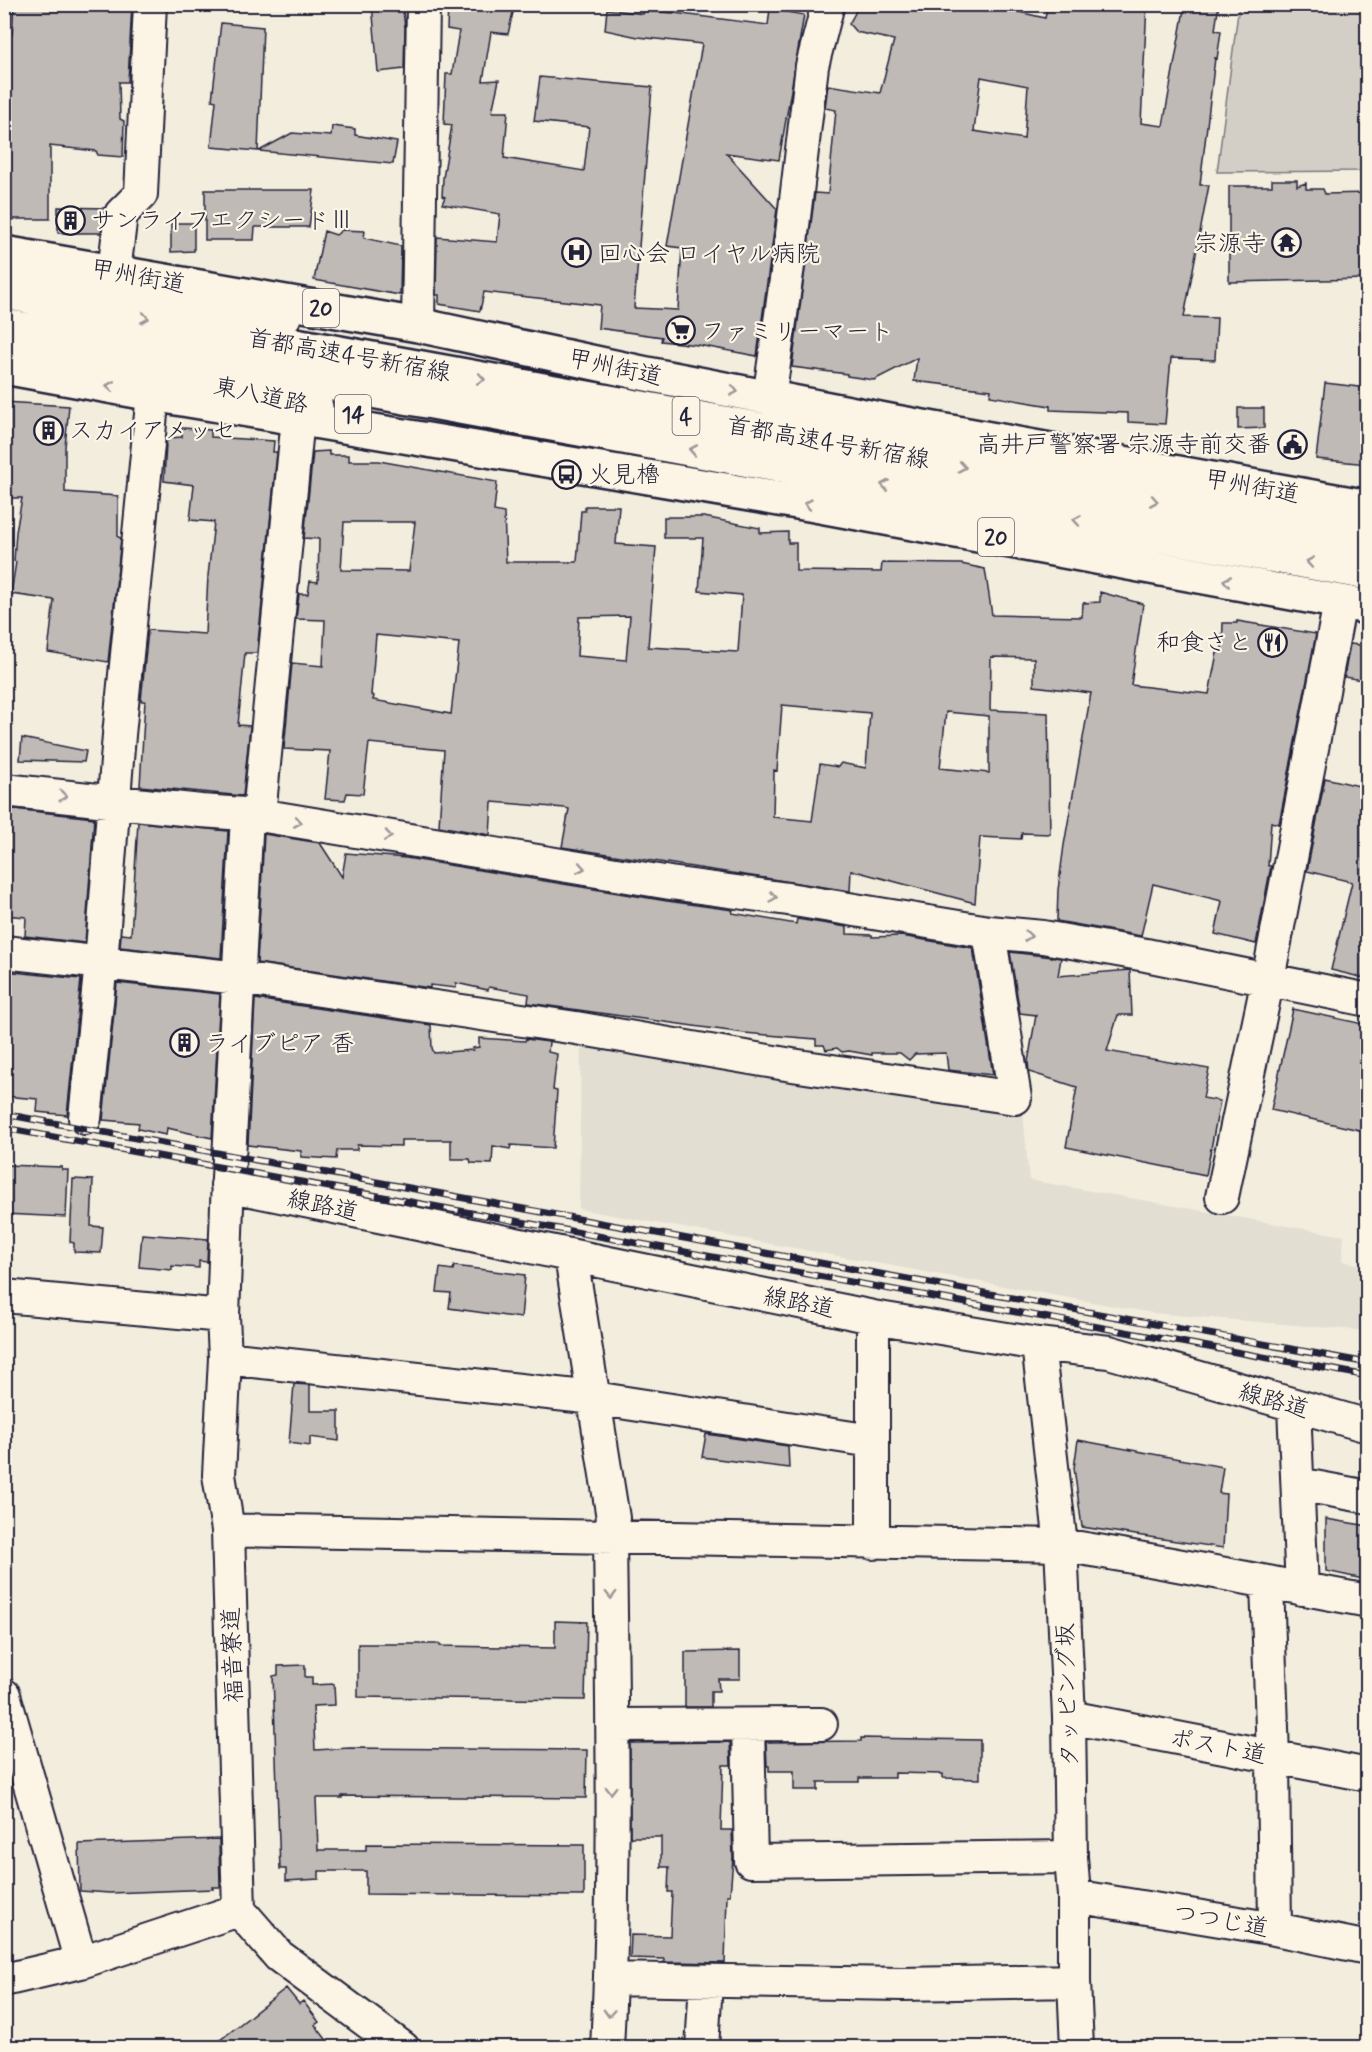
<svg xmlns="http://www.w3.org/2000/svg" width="1372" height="2052" font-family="Mynerve,'Klee One',sans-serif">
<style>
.built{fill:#e3ded2}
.green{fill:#d4cfc6;stroke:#7b7880;stroke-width:1.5}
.building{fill:#bfbab6;stroke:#22223b;stroke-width:1.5;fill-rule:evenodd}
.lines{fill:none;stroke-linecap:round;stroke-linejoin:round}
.street-casing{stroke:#22223b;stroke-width:36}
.primary-casing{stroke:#22223b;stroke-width:38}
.highway-casing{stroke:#22223b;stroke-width:38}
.street{stroke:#fcf5e5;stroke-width:32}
.primary{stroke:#fcf5e5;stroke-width:33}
.highway{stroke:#fcf5e5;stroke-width:33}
.rail-casing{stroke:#22223b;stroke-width:7}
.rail{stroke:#fcf5e5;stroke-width:4.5;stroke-dasharray:14;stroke-linecap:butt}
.oneway{stroke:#9a9698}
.labels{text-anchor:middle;stroke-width:4.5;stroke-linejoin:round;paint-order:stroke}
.shield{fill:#fcf5e5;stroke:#63616e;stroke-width:1.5}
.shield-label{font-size:22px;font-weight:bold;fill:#22223b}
.poi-label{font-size:24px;fill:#22223b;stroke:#fcf5e5;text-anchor:start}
.street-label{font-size:24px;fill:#22223b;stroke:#fcf5e5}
</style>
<rect width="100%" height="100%" fill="#f3edde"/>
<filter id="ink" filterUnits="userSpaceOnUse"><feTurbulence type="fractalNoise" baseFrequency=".0167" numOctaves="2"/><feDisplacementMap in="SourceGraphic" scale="12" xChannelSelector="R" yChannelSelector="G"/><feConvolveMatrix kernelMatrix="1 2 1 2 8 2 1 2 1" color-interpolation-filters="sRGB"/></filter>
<g filter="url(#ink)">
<!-- built -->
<path class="built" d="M581,1043L1023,1111L1029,1180L1344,1236L1342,1261L1367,1266V1331L1152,1313L579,1209Z"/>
<!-- green -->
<path class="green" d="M1239,5H1367V171L1217,172Z"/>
<!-- building -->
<path class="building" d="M14,4H132L128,82H119L120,119L124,121L123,157L98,155L96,151L50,146V219H4V35H12Z
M372,4H402L405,27L404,69L378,72Z
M448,4H515L508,34L491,32L483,81L499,80L492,112H508L504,158L584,171L589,127L534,121L540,77L652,87L634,308L678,310L682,248L667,246L702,44L638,37L605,30L607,9L643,14L644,11L674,13L768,25L770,9L804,15L779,160L726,153L777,209L757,356L698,345L661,341L662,337L598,328L600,305L484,292L480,311L439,304V295H436L437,237L497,242L500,214L442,204L445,197L442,196L443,178L452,125L444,124L446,74H452L459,31L447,29Z
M857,4H984L1045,18L1048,4H1147L1141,123L1163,126L1185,4H1219L1215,30L1221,31L1217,59L1215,58L1200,185H1209L1184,317L1217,318L1215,360L1171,358L1165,424L1128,422V413L1050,410V406L990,396L991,390L914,381L917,358L874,380L847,376V374L792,367L815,193L828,194L836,110L825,108L828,85L880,93L894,40L856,32L849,24L855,13ZM981,77L1028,86L1024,139L974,131Z
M221,23L263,27L258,151L211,147L216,101L212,100Z
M332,126L355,129V135L397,142L393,164L259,151L292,133L331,136Z
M1272,180H1297V186L1306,183V189H1323L1325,194L1368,193V279L1229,282V186H1272Z
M205,190H314L309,227H255L254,240H205Z
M58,207L105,208L101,233H58Z
M171,223H194V251L171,252Z
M342,230L365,231L364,238L401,246L400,295L314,280L324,231L336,235Z
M1325,383L1368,388V464L1316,459Z
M4,402L69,406L65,447V492L118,496V537L121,538L108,662L48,652L54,600L11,594L16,562L14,561L16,532L22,498H4Z
M1238,408H1264V428L1238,429Z
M182,428L211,430V437L274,441L273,452H277L257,653H245L238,725L250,726L243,796L140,786L145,701H141L148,630L205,634L208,576L214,522L190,520L194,485L164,481L166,443L170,438L182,437Z
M329,451V455H349V461H379L497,482L494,511L504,513L506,562H577L581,511H585V506H619L616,544L656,547L648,647L738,652L742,595L699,591L703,538H664V517H704L760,528V533L788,532V543H796V571L881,572L882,563L961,564L985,569L992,615L1082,617L1083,603L1100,602V592L1143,604L1131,685L1209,694L1217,653L1222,652L1223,623H1237V621L1316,634L1279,824L1271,822L1268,866H1271L1256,944L1215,934L1222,901L1153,884L1141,936L1057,921L1058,890L1064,845L1091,693L1034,686V658L991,657L990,710L1048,713L1050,834L1022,833L1021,839L980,837L975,903L851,870L850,891L562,847L569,809L565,808L492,802L490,835L439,826L444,750L369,743L363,794L347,793L345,800L325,799L330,751L284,749L292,663L323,666L325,620L296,619L299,594H308L310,581L318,582L319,539L304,538L313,452ZM344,522H415L409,571L341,570ZM630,616L626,660L577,656L579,617ZM376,635L459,643L451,714L373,700L374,696L371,695ZM782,705L870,713L866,768L841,763L838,767L820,764L812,821L773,817L774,770L777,771ZM946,712L989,716V773L940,768Z
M1350,644L1368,646V681L1344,677Z
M22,738L86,751L84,762L20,760Z
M1325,778L1368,788V926L1362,947L1368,948V979L1331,970L1352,882L1307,871Z
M4,808L94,818L85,943L25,936L26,917L4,915Z
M138,822L228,831L221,958L120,947L121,934L131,935Z
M264,834L320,843L342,877L346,853L406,858L667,901L733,910L732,913L796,924L797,919L847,927V934L872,935V937L901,936L973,948L993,1075L948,1070L946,1053L915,1054L909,1060L900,1053H872V1055L849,1051L842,1052L837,1048L826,1050L824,1045H816V1039L744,1033L528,1003L529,994L489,987L488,990L456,983V988L430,985V988L257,963Z
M1010,952L1061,958L1058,976L1130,970L1132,1015H1118L1107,1051L1209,1069L1203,1098L1220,1101L1206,1175L1066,1147L1077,1087L1029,1072L1028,1062L1036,1015L1020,1013Z
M4,971L81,979L67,1115L37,1112L38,1099L4,1096Z
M117,983L220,994L212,1138L167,1128L166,1135L138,1129L139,1123L103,1120Z
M255,999L431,1025L432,1048L434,1053L473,1050V1048L479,1047V1038L525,1041L526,1039L549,1042L548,1052L557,1054L553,1090L557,1091L553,1148L511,1145L510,1149L493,1146L492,1164L471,1163L470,1159H451V1140H401V1146L357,1145V1150H337L336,1159L301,1157V1151L248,1145Z
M1293,1009L1368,1025V1132L1271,1110Z
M4,1165L62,1167V1170H68L66,1217L4,1214Z
M73,1179L93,1180L91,1226L103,1227L101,1253L74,1252V1243L70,1242Z
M142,1234L208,1239L207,1262L199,1261V1268L172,1266V1270L139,1267Z
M454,1266L525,1275L521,1318L449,1308L451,1293L437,1292L440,1268L453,1270Z
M294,1384L310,1385V1411H339V1441L310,1437V1446L289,1443Z
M706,1434L788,1446L789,1468L702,1457Z
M1078,1440L1223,1467L1219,1493L1226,1494L1223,1548L1082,1527L1074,1468Z
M1326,1519L1368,1526V1580L1326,1571Z
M555,1621L587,1622L585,1700L358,1697V1644H440V1646L555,1648Z
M740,1651V1679H718L719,1691H711V1707H685V1652Z
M305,1665V1677H312V1685L334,1684L335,1705L313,1706L315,1750L350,1748L587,1750L586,1798L342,1796V1798H316L318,1850H366V1844L584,1845V1896L366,1894V1871H319V1879L286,1881V1869H280L273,1676L278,1675V1666Z
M861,1738L980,1740V1779L943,1778V1774L895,1773V1778H859V1782H818V1790H794V1771H769V1766H767L766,1742L861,1741Z
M730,1742L731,1765H723L721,1830H732L733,1858L730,1895H727L725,1963L664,1962V1959L630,1958L631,1935L670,1936L672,1892H668L669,1867H661V1837H630V1743Z
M219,1839L220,1887H212L213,1889L110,1893L80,1891L79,1844Z
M286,1988L299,2004L303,2001L319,2022L315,2025L333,2048H210Z"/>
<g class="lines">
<defs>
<path id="street" d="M114,272L121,214L141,194L150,4
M418,325L423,4
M769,398L789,259L812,66L828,4
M4,790L201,811L259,815L670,883L788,899L989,932L1043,937L1146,955L1368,1000
M247,815L228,1178L223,1316L225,1358L219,1475L228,1530L239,1910L279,1956L403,2048
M259,815L298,418
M4,952L239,978L576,1028L792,1065L1015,1098L989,932
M85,1118L101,963L119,735L153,394
M227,1185L873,1317L1038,1344L1109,1352L1368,1426
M1222,1197L1268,979L1340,602
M571,1257L613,1518L610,1536C612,1706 616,1877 607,2048
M4,1296L223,1316
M873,1317V1543
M1038,1344L1061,1545L1069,1717L1071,1857L1074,1896V1981L1077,2048
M225,1358L594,1398L872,1441
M1294,1407L1302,1589
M1298,1484L1368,1497
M228,1530L1061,1545C1164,1561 1265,1582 1368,1601
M1267,1583L1273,1757L1275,1929
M4,1695L81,1962
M1069,1717L1368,1775
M612,1725L821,1724
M748,1725L751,1861L1071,1857
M1074,1896L1275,1929L1368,1948
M610,1979L902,1984L1074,1981
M4,1980L81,1962L239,1910
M702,2048L706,1982"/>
<path id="primary" d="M4,273L284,317
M4,343L82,356L316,407"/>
<path id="highway" d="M4,253L418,325L642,373L895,422L1368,507
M4,292L1368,540
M4,326L109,343L1368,573
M4,367L153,394L809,504L1368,607"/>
</defs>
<!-- street casing -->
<use href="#street" class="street-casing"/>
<!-- primary casing -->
<use href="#primary" class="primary-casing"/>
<!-- highway casing -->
<use href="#highway" class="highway-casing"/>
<!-- street -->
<use href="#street" class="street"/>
<!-- primary -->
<use href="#primary" class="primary"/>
<!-- highway -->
<use href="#highway" class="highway"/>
<defs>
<path id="rail" d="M4,1114L1368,1363
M4,1128L1368,1376"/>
</defs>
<!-- rail casing -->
<use href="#rail" class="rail-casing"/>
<!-- rail -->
<use href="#rail" class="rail"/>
</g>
<!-- one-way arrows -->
<defs><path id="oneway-chevron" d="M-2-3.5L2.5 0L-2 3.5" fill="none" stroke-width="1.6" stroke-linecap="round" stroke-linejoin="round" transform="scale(1.5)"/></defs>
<g class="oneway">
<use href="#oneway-chevron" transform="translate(145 318) rotate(10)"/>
<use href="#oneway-chevron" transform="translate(481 379) rotate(10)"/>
<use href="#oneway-chevron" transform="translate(110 386) rotate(-170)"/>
<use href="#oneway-chevron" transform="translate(734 391) rotate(11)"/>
<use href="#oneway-chevron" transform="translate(693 450) rotate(-170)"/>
<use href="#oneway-chevron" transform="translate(962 467) rotate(10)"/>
<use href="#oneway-chevron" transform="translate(885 485) rotate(-170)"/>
<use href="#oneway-chevron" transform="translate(1154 501) rotate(10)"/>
<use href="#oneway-chevron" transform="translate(808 504) rotate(-170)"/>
<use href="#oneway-chevron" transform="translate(1077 520) rotate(-170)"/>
<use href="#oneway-chevron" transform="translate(1310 562) rotate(-170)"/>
<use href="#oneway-chevron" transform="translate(1227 581) rotate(-169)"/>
<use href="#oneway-chevron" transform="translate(63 796) rotate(6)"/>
<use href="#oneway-chevron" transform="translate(298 822) rotate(10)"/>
<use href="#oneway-chevron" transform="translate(388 836) rotate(9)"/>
<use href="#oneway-chevron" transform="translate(581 868) rotate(10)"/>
<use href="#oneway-chevron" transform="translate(773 897) rotate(8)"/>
<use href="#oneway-chevron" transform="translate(1028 936) rotate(6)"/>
<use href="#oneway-chevron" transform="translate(611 1595) rotate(89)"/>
<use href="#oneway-chevron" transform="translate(611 1790) rotate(90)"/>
<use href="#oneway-chevron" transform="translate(609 2013) rotate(93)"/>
</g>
</g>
<!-- icons -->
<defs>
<symbol id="building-ring" viewBox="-11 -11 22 22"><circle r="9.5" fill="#fcf5e5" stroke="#22223b" stroke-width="1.5"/><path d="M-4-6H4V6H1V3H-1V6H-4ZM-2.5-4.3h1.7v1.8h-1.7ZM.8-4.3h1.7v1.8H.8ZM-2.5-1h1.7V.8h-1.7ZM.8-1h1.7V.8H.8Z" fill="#22223b"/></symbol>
<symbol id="temple-ring" viewBox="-11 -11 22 22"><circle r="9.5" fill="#fcf5e5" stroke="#22223b" stroke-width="1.5"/><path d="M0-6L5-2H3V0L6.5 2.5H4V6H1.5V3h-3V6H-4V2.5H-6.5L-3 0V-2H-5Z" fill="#22223b"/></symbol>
<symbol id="hospital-ring" viewBox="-11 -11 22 22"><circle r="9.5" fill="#fcf5e5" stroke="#22223b" stroke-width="1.5"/><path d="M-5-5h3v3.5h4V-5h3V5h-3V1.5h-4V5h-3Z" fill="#22223b"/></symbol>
<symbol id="supermarket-ring" viewBox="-11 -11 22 22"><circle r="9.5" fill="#fcf5e5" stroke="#22223b" stroke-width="1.5"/><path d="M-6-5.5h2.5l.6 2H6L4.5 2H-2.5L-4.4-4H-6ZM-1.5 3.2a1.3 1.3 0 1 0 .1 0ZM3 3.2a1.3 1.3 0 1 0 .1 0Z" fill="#22223b"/></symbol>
<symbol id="civic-ring" viewBox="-11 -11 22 22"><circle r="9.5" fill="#fcf5e5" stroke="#22223b" stroke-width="1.5"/><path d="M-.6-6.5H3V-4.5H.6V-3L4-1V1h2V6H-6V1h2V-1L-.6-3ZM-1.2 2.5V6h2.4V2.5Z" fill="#22223b"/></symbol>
<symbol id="bus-ring" viewBox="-11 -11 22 22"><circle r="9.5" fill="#fcf5e5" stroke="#22223b" stroke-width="1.5"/><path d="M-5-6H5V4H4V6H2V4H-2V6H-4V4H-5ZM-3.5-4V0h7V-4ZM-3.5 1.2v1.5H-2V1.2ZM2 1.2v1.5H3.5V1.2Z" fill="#22223b"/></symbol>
<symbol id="restaurant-ring" viewBox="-11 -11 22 22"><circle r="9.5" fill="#fcf5e5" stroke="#22223b" stroke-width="1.5"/><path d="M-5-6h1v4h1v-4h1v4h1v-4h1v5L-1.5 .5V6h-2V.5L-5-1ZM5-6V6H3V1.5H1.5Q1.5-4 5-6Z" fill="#22223b"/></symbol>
</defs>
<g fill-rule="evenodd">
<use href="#building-ring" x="54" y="204" width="33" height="33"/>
<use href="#temple-ring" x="1270" y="226" width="33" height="33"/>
<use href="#hospital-ring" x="560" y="236" width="33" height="33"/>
<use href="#supermarket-ring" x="664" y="314" width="33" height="33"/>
<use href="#building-ring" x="32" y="414" width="33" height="33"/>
<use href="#civic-ring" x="1276" y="428" width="33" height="33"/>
<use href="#bus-ring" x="550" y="458" width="33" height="33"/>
<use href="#restaurant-ring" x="1256" y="626" width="33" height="33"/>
<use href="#building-ring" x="168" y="1026" width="33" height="33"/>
</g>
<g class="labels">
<!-- shield labels -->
<g class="shield">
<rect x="303" y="289" width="36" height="38" rx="4.5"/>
<rect x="335" y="395" width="36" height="38" rx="4.5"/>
<rect x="672.5" y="397" width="27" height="38" rx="4.5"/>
<rect x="978" y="518" width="36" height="38" rx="4.5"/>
</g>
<g class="shield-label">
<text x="321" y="316">20</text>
<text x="353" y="422">14</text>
<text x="686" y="424">4</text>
<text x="996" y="545">20</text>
</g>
<!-- poi labels -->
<g class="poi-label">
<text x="91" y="228">サンライフエクシードⅢ</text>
<text x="1266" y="251" text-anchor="end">宗源寺</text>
<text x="598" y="261">回心会 ロイヤル病院</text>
<text x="701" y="339">ファミリーマート</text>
<text x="69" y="438">スカイアメッセ</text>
<text x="1271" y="452" text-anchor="end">高井戸警察署 宗源寺前交番</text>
<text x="588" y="482">火見櫓</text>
<text x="1252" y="650" text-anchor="end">和食さと</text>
<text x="205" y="1051">ライブピア 香</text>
</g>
<!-- street labels -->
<g class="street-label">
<text transform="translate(138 276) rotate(10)" y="8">甲州街道</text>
<text transform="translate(349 355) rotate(10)" y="8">首都高速4号新宿線</text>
<text transform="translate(615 367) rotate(12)" y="8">甲州街道</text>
<text transform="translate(261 395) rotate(12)" y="8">東八道路</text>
<text transform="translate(828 442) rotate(10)" y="8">首都高速4号新宿線</text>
<text transform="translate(1252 486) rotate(10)" y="8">甲州街道</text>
<text transform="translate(323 1205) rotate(12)" y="8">線路道</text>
<text transform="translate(799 1302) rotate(11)" y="8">線路道</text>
<text transform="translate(1274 1400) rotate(16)" y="8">線路道</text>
<text transform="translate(232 1655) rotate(-92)" y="8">福音寮道</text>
<text transform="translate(1067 1695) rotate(-92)" y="8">タッピング坂</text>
<text transform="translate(1218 1746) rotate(11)" y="8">ポスト道</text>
<text transform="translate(1221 1920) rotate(10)" y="8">つつじ道</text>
</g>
</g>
<!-- margin -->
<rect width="1372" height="2052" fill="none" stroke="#fcf5e5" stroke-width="24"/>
<rect x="12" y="12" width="1348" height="2028" fill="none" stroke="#22223b" stroke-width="2" filter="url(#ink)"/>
</svg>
